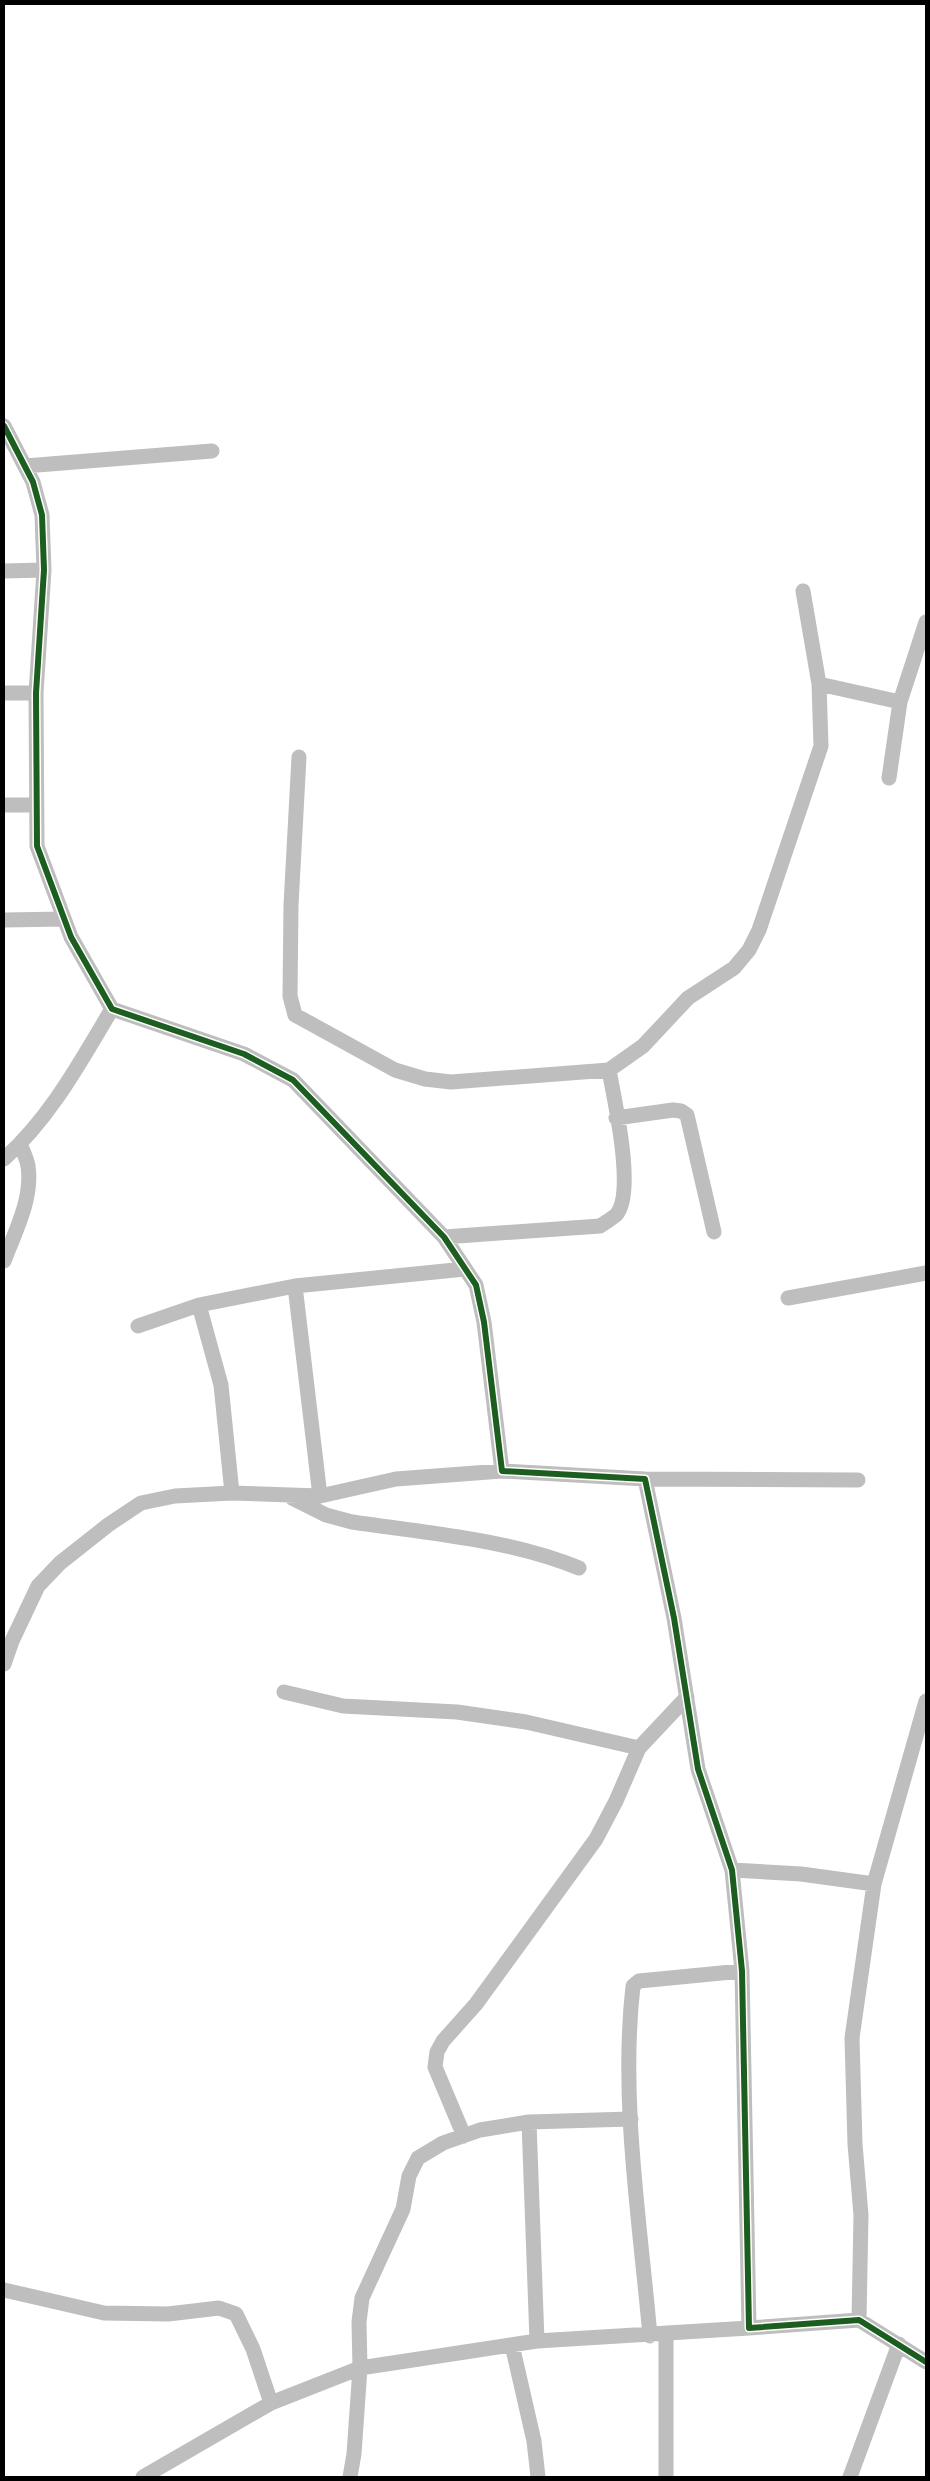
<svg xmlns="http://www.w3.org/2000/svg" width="930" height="2481" font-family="'Source Sans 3',sans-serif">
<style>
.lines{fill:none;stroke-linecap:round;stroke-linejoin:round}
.minor{stroke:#bebebe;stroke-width:15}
.cycleway-casing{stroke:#fff;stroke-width:9}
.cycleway{stroke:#1b5e20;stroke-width:6}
</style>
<rect width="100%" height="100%" fill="#fff"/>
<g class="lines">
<!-- minor -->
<path class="minor" d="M4,426L33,482L42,515L44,570L36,693L37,846L71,937L112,1009L244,1054L293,1080L444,1237L476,1285L484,1322L502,1471L645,1479L674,1618L698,1769L732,1870L742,1971L749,2328L859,2320L926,2362
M25,466L212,451
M4,571L44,570
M819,684L900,702
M4,693H36
M299,757L291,905L290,996L295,1015L395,1070L425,1079L451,1082L609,1070L643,1046L688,998L734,968L749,950L759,930L821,746L819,684L803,591
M889,778L900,702L926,622
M4,805H36
M4,920L64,919
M616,1118L673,1110L681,1111L687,1115L714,1232
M4,1159C51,1117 80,1062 112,1009
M444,1237L600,1226C605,1223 611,1219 616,1215C636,1193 614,1099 609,1070
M4,1261C15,1232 33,1198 28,1166C27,1159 23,1151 20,1144
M295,1286L320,1496
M788,1298L926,1273
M199,1305L221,1385L232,1493
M138,1326L199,1305L295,1286L465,1269
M645,1479L858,1480
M292,1498L326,1515L352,1522C427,1533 508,1539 579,1568
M4,1664L12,1641L38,1586L60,1563L108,1525L141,1503L175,1496L232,1493L320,1496L396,1479L502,1471
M284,1692L343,1706L457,1712L526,1722L639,1748
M732,1870L801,1874L874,1884
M529,2122L537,2341
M464,2136L435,2067L437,2052L443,2041L476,2004L596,1839L616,1801L639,1748L687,1697
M4,2290L104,2313L168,2314L219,2308L236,2314L253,2349L271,2403
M859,2320L861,2215L855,2144L852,2038L874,1884L926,1701
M666,2334V2477
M650,2336C640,2222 620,2099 633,1986L639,1981L742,1971
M512,2345L534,2441L538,2477
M143,2477L271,2403L360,2368L537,2341L749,2328
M350,2477L354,2454L360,2368L359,2322L362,2298L403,2209L409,2176L418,2158L443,2143L480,2130L529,2122L631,2119
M850,2477L899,2344"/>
<defs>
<path id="cycleway" d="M4,426L33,482L42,515L44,570L36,693L37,846L71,937L112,1009L244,1054L293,1080L444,1237L476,1285L484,1322L502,1471L645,1479L674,1618L698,1769L732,1870L742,1971L749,2328L859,2320L926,2362"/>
</defs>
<!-- cycleway casing -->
<use href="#cycleway" class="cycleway-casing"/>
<!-- cycleway -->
<use href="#cycleway" class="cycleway"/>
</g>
<!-- border -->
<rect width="930" height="2481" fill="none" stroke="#000000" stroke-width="10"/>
</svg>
